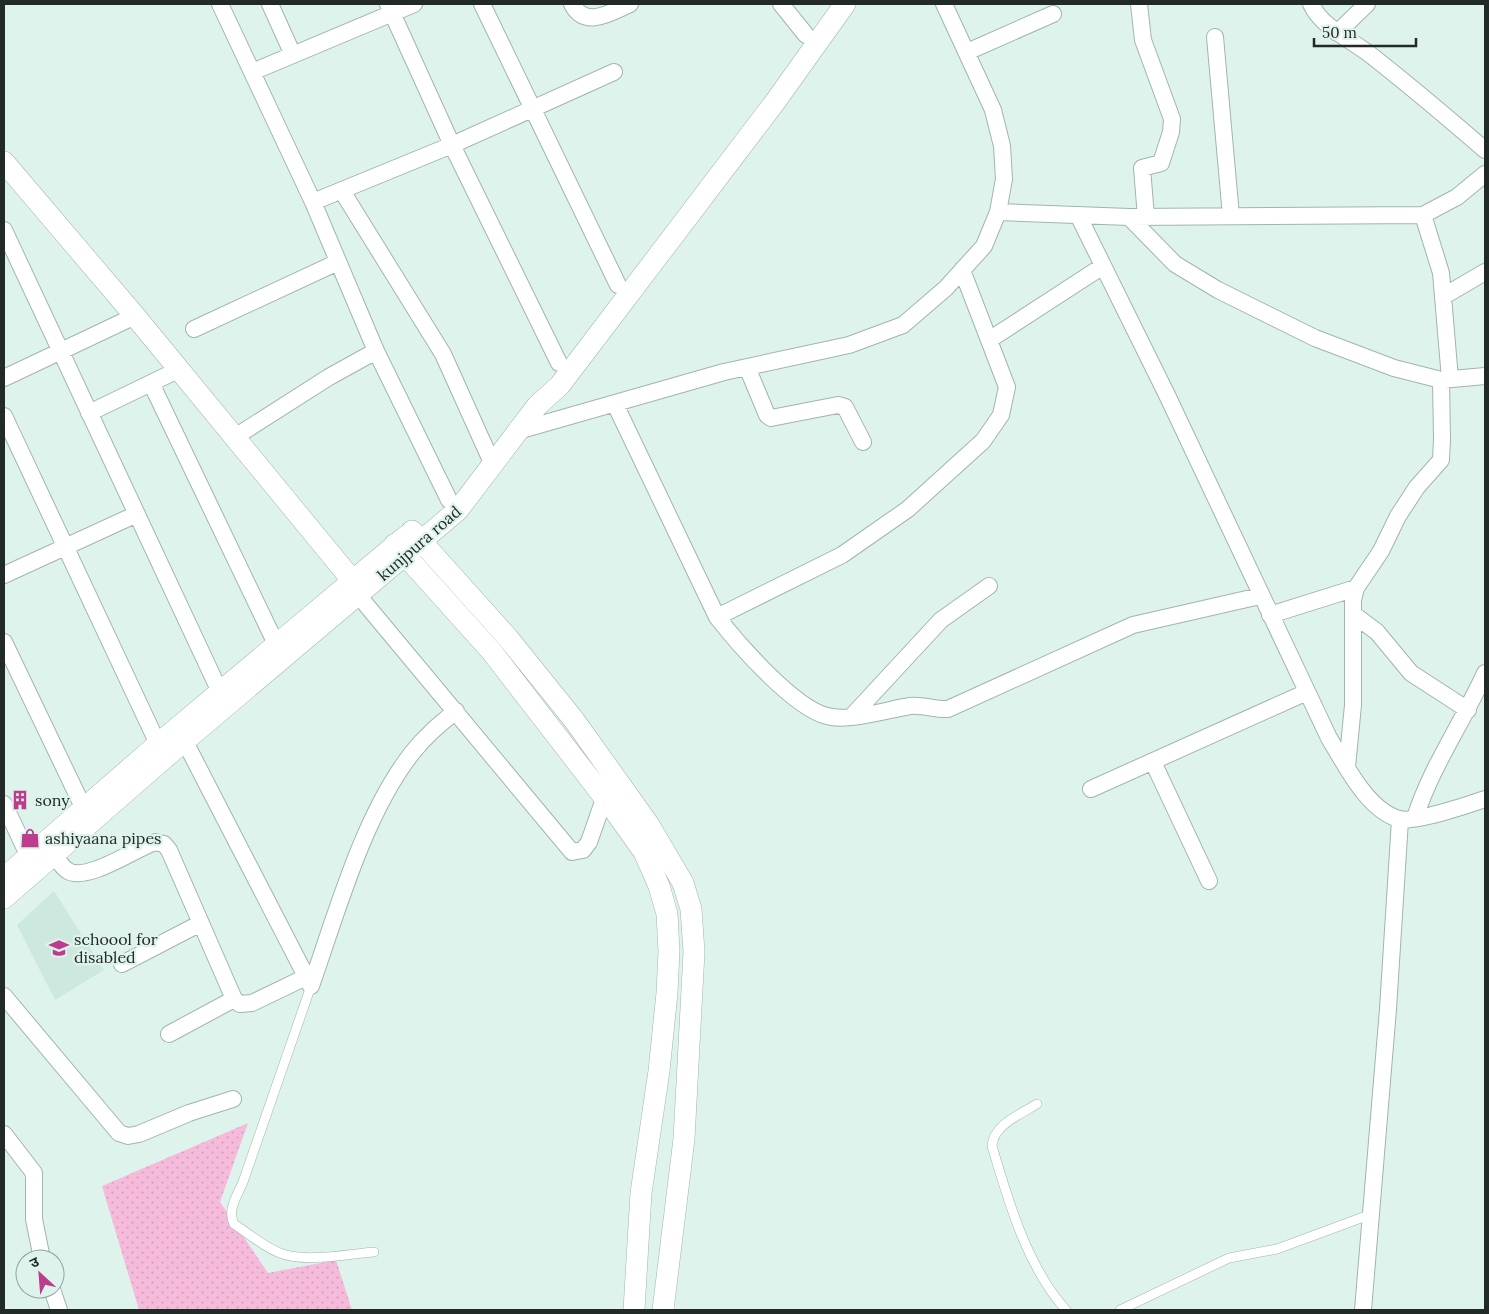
<svg xmlns="http://www.w3.org/2000/svg" width="1489" height="1314" font-family="Lora,'Noto Sans Devanagari',serif">
<style>
.built{fill:#cce8df}
.grass{fill:url(#grass-dots)}
.lines{fill:none;stroke-linecap:round;stroke-linejoin:round}
.service-casing{stroke:#a1b4ae;stroke-width:10}
.minor-casing{stroke:#a1b4ae;stroke-width:18}
.tertiary-casing{stroke:#a1b4ae;stroke-width:22}
.service{stroke:#fff;stroke-width:9}
.minor{stroke:#fff;stroke-width:16}
.tertiary{stroke:#fff;stroke-width:21}
.labels{text-anchor:middle;stroke-width:4.5;stroke-linejoin:round;paint-order:stroke}
.street-label{font-size:16px;fill:#222a28;stroke:#dff3ed}
.poi-label{font-size:16px;fill:#222a28;stroke:#dff3ed;text-anchor:start}
</style>
<defs>
<pattern id="grass-dots" width="8" height="8" patternUnits="userSpaceOnUse" patternTransform="scale(1.25)"><rect width="8" height="8" fill="#f6bbda"/><path d="M2 2h.1M6 6h.1" fill="none" stroke="#d3a1bb" stroke-width="1.8" stroke-linecap="round"/></pattern>
</defs>
<rect width="100%" height="100%" fill="#dff3ed"/>
<!-- built -->
<path class="built" d="M54,891L104,970L55,1000L17,925Z"/>
<!-- grass -->
<path class="grass" d="M248,1123L220,1202L268,1273L336,1260L352,1310H139L102,1186Z"/>
<g class="lines">
<defs>
<path id="service" d="M311,986L243,1182C237,1196 227,1210 234,1224C249,1234 264,1247 280,1253C305,1263 348,1254 374,1252
M1037,1104C1021,1114 993,1125 992,1146C1008,1200 1027,1267 1066,1310
M1120,1310L1229,1258L1277,1249L1369,1215"/>
<path id="minor" d="M220,4L313,202L376,351L449,500
M270,4L293,55
M388,4L452,145L559,363
M482,4L618,285
M572,4C585,29 610,13 630,4
M781,4L806,35
M1139,4L1143,40L1172,119L1171,132L1161,163L1142,168L1146,217
M1311,4C1322,28 1352,40 1372,56C1410,86 1448,118 1485,150
M1337,33L1367,4
M1215,37L1231,216
M967,52L1053,14
M252,72L414,4
M342,191L443,354L493,465
M313,202L452,145L614,72
M998,212L1129,217L1423,215L1457,197L1485,174
M1078,215L1167,395L1329,738C1345,764 1367,810 1399,819C1414,823 1468,805 1485,799
M1423,215L1441,273L1450,379
M1129,217L1175,264L1218,290L1315,338L1394,368L1441,380L1485,376
M4,230L220,692
M1444,296L1485,272
M194,329L338,262
M989,340L1103,266
M747,367L767,415L771,418L838,405L845,407L863,442
M4,378L135,316
M151,383L276,644
M615,404L717,617C738,644 794,708 827,716C849,722 886,710 910,706C922,704 935,710 948,709L1133,625L1260,596
M89,413L180,369
M4,416L158,744
M521,430L724,372L849,345L903,325L946,288L984,246L998,212L1004,179L1002,146L993,110L944,4
M235,437L329,377L376,351
M4,575L137,514
M358,595L572,852L583,850L589,842L604,799
M1353,614L1377,632L1411,673L1468,710
M1270,615L1356,588
M717,617L842,555L908,509L983,441L1001,415L1007,387L962,270
M4,642L84,809
M852,716L941,620L989,586
M180,732L311,986
M1153,762L1209,881
M1347,767L1353,705V600L1356,588L1381,551L1398,516L1417,487L1441,460L1442,439L1441,380
M1091,789L1307,692
M4,804L29,857
M1415,818C1431,767 1463,722 1485,673
M51,845C54,853 60,866 68,871C87,882 135,849 155,842L164,844L169,850L234,999L169,1034
M122,964L201,923
M311,986C337,912 364,814 412,753C425,736 440,724 456,711
M4,996L119,1133L128,1136L139,1134L189,1113L233,1099
M234,999L240,1004L252,1003L306,977
M4,1134L34,1173V1219L42,1259
M52,1289L59,1310
M1363,1310L1388,1009L1400,820"/>
<path id="tertiary" d="M4,162L135,316L352,580
M412,531L508,638L574,720L649,825L683,883L691,909L694,952L684,1139L663,1310
M395,544L492,652L614,810L644,852L659,886L667,914L669,951L667,993L659,1071L641,1193L634,1310
M4,878L158,744L405,537
M4,898L168,755L458,510L537,406L560,385L775,102L845,4"/>
</defs>
<!-- service casing -->
<use href="#service" class="service-casing"/>
<!-- minor casing -->
<use href="#minor" class="minor-casing"/>
<!-- tertiary casing -->
<use href="#tertiary" class="tertiary-casing"/>
<!-- service -->
<use href="#service" class="service"/>
<!-- minor -->
<use href="#minor" class="minor"/>
<!-- tertiary -->
<use href="#tertiary" class="tertiary"/>
</g>
<!-- icons -->
<defs>
<symbol id="building-bare" viewBox="-9 -9 18 18"><path d="M-4-6H4V6H1V3H-1V6H-4ZM-2.5-4.3h1.7v1.8h-1.7ZM.8-4.3h1.7v1.8H.8ZM-2.5-1h1.7V.8h-1.7ZM.8-1h1.7V.8H.8Z" fill="#bb3d8b" stroke="#dff3ed" stroke-width="2.5" paint-order="stroke"/></symbol>
<symbol id="shop-bare" viewBox="-9 -9 18 18"><path d="M-5-2.5h2.3a2.7 3.5 0 0 1 5.4 0H5L5.5 6h-11ZM-1.5-2.5h3a1.5 2.3 0 0 0-3 0Z" fill="#bb3d8b" stroke="#dff3ed" stroke-width="2.5" paint-order="stroke"/></symbol>
<symbol id="school-bare" viewBox="-9 -9 18 18"><path d="M0-5L7-2L0 1L-7-2ZM-4 1L0 2.5L4 1V4Q0 6-4 4Z" fill="#bb3d8b" stroke="#dff3ed" stroke-width="2.5" paint-order="stroke"/></symbol>
</defs>
<g fill-rule="evenodd">
<use href="#building-bare" x="6" y="786" width="28" height="28"/>
<use href="#shop-bare" x="16" y="824" width="28" height="28"/>
<use href="#school-bare" x="45" y="934" width="28" height="28"/>
</g>
<g class="labels">
<!-- street labels -->
<g class="street-label">
<text transform="translate(419 543) rotate(-41)" y="6">kunjpura road</text>
</g>
<!-- poi labels -->
<g class="poi-label">
<text x="35" y="806">sony</text>
<text x="45" y="844">ashiyaana pipes</text>
<text x="74" y="945">schoool for<tspan x="74" dy="18">disabled</tspan></text>
</g>
</g>
<!-- border -->
<rect width="1489" height="1314" fill="none" stroke="#222a28" stroke-width="10"/>
<!-- north arrow -->
<g transform="translate(40 1274) rotate(334)"><circle r="24" fill="#dff3ed" stroke="#93a39e"/>
<path d="M0-4L9 19L0 12L-9 19Z" fill="#bb3d8b"/>
<text y="-8" font-size="14" font-weight="bold" text-anchor="middle" fill="#222a28">उ</text>
</g>
<!-- scale -->
<path d="M1314 38v8h102v-8" fill="none" stroke="#222a28" stroke-width="2.5"/>
<text x="1322" y="38" font-size="15" fill="#222a28" stroke="#dff3ed" stroke-width="4" paint-order="stroke">50 m</text>
</svg>
